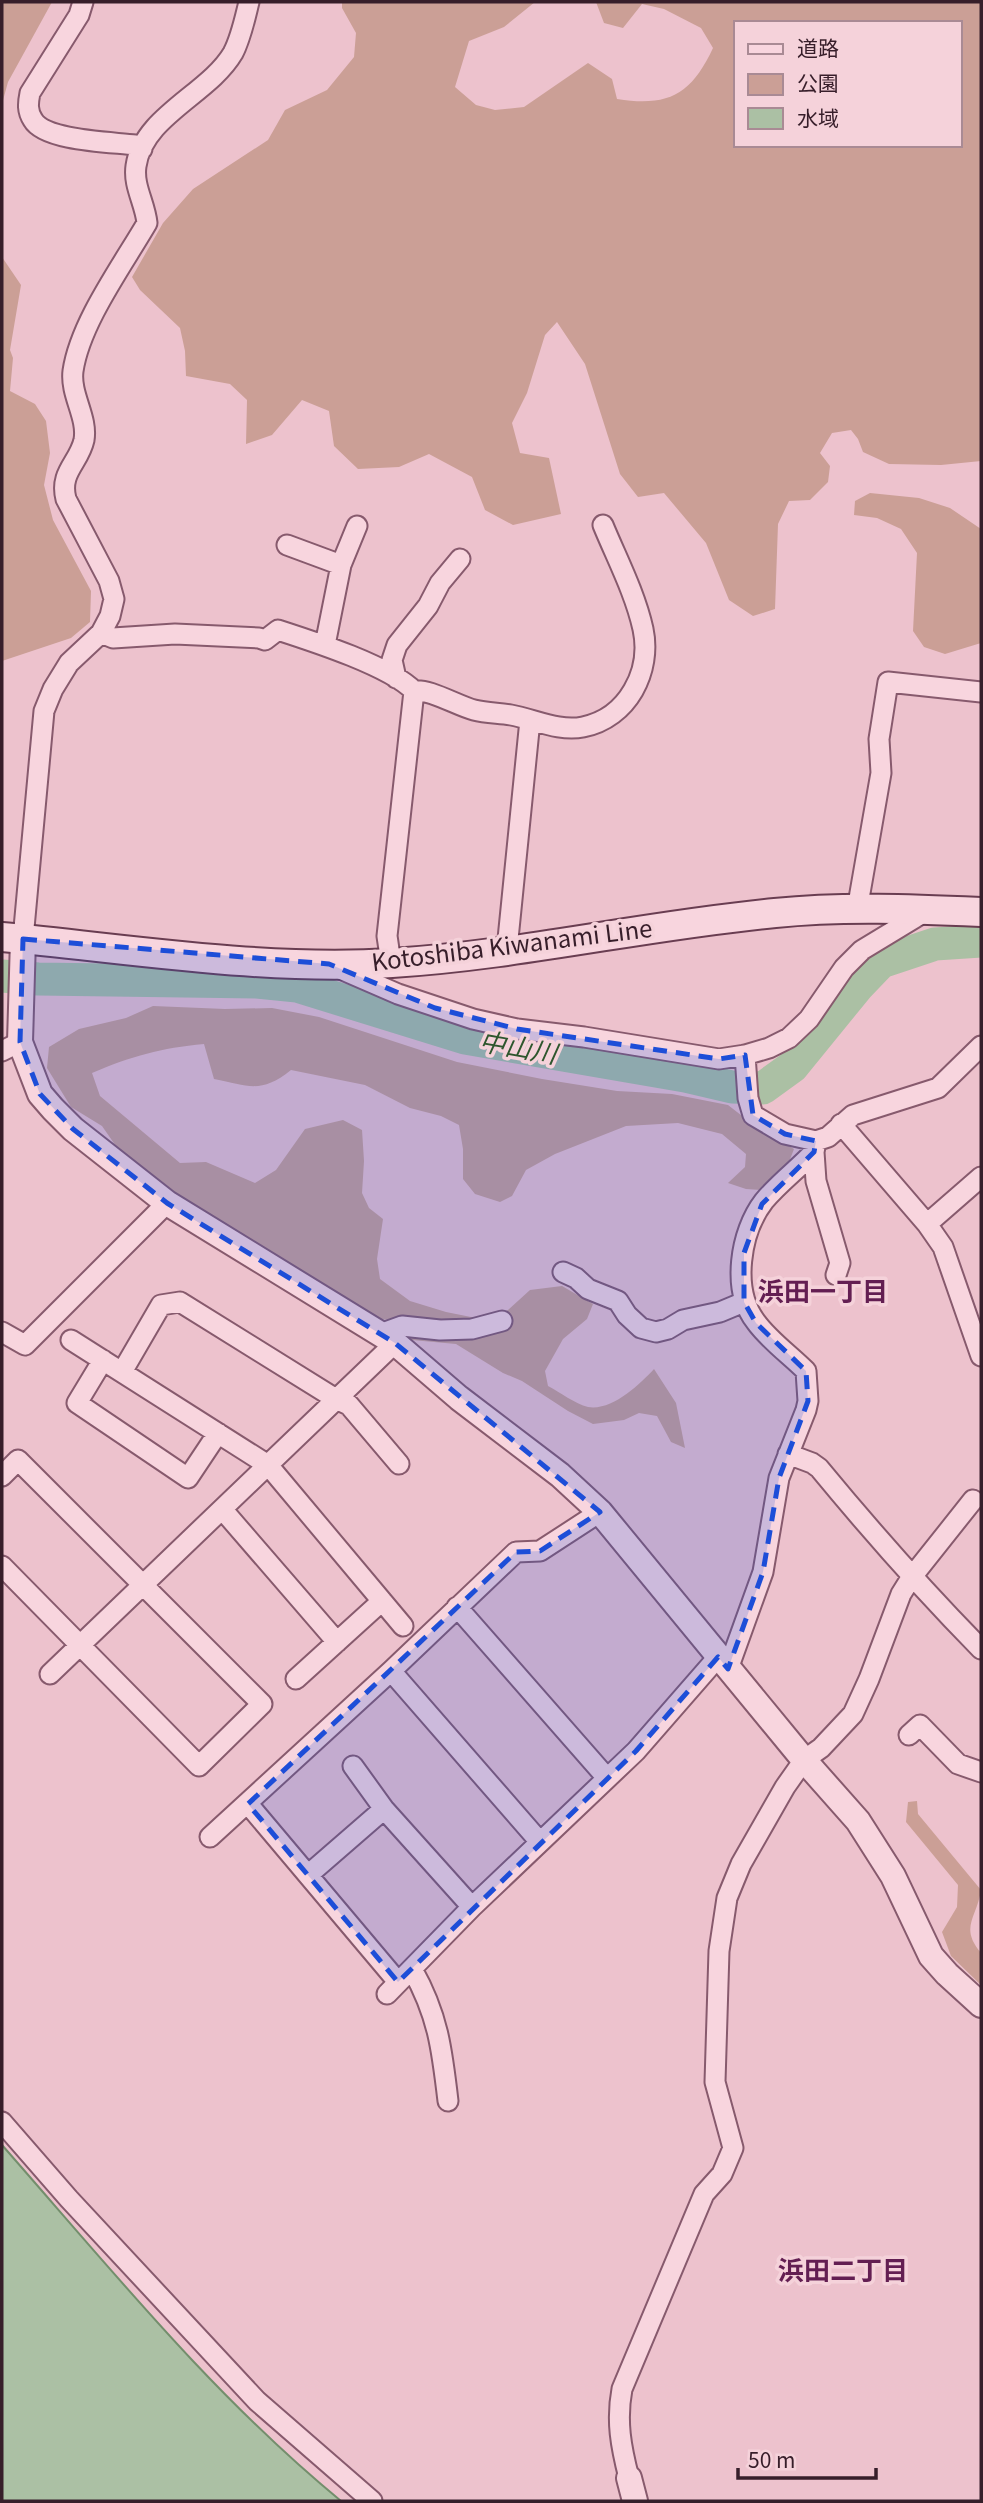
<svg xmlns="http://www.w3.org/2000/svg" width="983" height="2503" font-family="Georgia,'Noto Sans JP',serif">
<style>
.green{fill:#cb9f96;fill-rule:evenodd}
.water{fill:#abc0a4;stroke:#738e6c;stroke-width:2}
.lines{fill:none;stroke-linecap:round;stroke-linejoin:round}
.river{stroke:#abc0a4;stroke-width:33}
.minor-casing{stroke:#875a6d;stroke-width:23}
.tertiary-casing{stroke:#875a6d;stroke-width:28}
.secondary-casing{stroke:#693d51;stroke-width:32}
.minor{stroke:#f8d5de;stroke-width:19}
.tertiary{stroke:#f8d5de;stroke-width:24}
.secondary{stroke:#f8d5de;stroke-width:28}
.marked{fill:#1d4ed8;fill-opacity:0.2;stroke:#1d4ed8;stroke-width:5;stroke-dasharray:14 9;stroke-linejoin:round}
.labels{text-anchor:middle;stroke-width:7;stroke-linejoin:round;paint-order:stroke}
.street-label{font-size:24px;fill:#371e2a;stroke:#f5d2da}
.water-label{font-size:26px;font-style:italic;fill:#2e562d;stroke:#f5d2da}
.neighbourhood-label{font-size:26px;font-weight:bold;fill:#631e52;stroke:#f5d2da}
</style>
<rect width="100%" height="100%" fill="#edc2cd"/>
<!-- green -->
<path class="green" d="M2,2H52L8,82L2,104Z
M342,2H535L504,27L469,41L455,87L476,105L495,110L524,107L588,63L612,79L617,99C668,107 691,95 713,48L701,28L664,9L642,4L623,28L604,23L596,2H981V461L941,465L889,464L863,452L858,439L851,430L832,433L820,453L830,466L828,482L810,500L789,501L778,524L775,609L753,616L729,600L706,543L664,493L638,497L620,474L585,364L557,322L545,335L527,393L512,423L520,453L549,458L561,514L513,525L485,510L472,477L429,454L399,467L358,469L334,446L329,411L302,400L272,435L246,444L247,400L230,384L186,376L185,351L180,328L140,290L132,277L163,223L193,189L268,140L285,110L327,90L354,57L356,33L342,8ZM736,23H960V145H736Z
M2,257L21,285L10,350L13,358L10,391L35,404L46,421L50,453L44,485L53,520L91,591L90,622L71,638L2,661Z
M870,493L919,498L950,508L981,529V643L945,654L924,647L913,631L917,553L901,529L877,518L854,515L855,501Z
M153,1006L225,1009L272,1008L319,1017L457,1062L542,1079L617,1091L672,1094L728,1105L755,1126L794,1149L787,1167L773,1177L761,1190L746,1189L728,1183L745,1167L746,1154L722,1134L678,1123L626,1126L555,1154L526,1170L512,1196L500,1202L475,1194L463,1179V1149L459,1125L441,1116L410,1108L365,1085L291,1070C261,1094 249,1086 214,1079L204,1044C161,1048 132,1056 92,1073L100,1096L180,1163L206,1162L255,1183L276,1170L305,1129L343,1120L362,1130L364,1161L362,1193L369,1208L383,1219L377,1259L380,1279L410,1301L446,1312L481,1319L508,1310L530,1290L562,1286L593,1304L587,1319L563,1339L545,1371L548,1386C560,1392 575,1404 588,1407C612,1411 639,1385 654,1369L676,1403L685,1448L671,1442L657,1416L639,1413L624,1420L593,1424L568,1411L522,1381L503,1373L456,1344L412,1340L400,1321L369,1318L180,1200L118,1149L102,1126L71,1107L47,1068L49,1047L79,1029L126,1018Z
M917,1801L918,1814L981,1890C977,1918 959,1927 981,1953V1985L951,1956L942,1932L957,1907L958,1885L906,1822L908,1802Z"/>
<!-- water -->
<path class="water" d="M2,2145C110,2268 214,2397 341,2501H2Z"/>
<g class="lines">
<!-- river -->
<path class="river" d="M2,976L38,979L257,982L297,986L465,1038L685,1076L732,1087L763,1088L792,1067L858,986L881,962L935,944L981,941"/>
<defs>
<path id="minor" d="M83,2L79,15L30,93C28,103 27,111 33,120C45,141 112,142 135,145L142,149
M287,545L341,565
M101,633L113,638L175,634L259,638L265,640L278,630C312,641 390,666 414,691C428,688 458,706 474,710C486,713 498,713 511,715C534,719 559,732 583,727C628,718 652,671 643,629C635,593 617,559 603,525
M325,645L341,565L357,526
M396,678L392,660L397,645L428,606L440,583L460,559
M857,910L881,773L879,739L888,682L981,692
M23,939L44,711L53,689L69,663L101,633L110,616L114,599L109,581L66,499C59,472 79,463 84,440C88,417 70,395 73,371C80,323 122,266 147,223C145,203 133,186 136,166C143,116 209,94 233,53C241,38 245,18 249,2
M507,949L530,720
M391,963L387,936L414,691
M338,968L398,994L473,1019L517,1029L584,1037L719,1059L745,1055L769,1048L789,1038L809,1019L844,968L862,950L928,910
M2,1051L20,1042
M745,1055L748,1098L753,1115L785,1134L816,1141L828,1137L853,1115L938,1088L981,1046
M841,1124L927,1224L943,1247L981,1356
M814,1152L816,1181L840,1263L836,1275
M927,1224L981,1177
M563,1272L576,1278L588,1289L618,1301L627,1315L641,1328L656,1332L668,1329L683,1320L720,1312L744,1302
M2,1332L25,1345L167,1203
M380,1334L402,1326L440,1330L472,1329L502,1321
M71,1340L268,1465L403,1626
M103,1360L77,1403L188,1478L218,1433
M122,1372L161,1305L180,1302L336,1399L349,1405L399,1464
M788,1454L812,1463L819,1468C871,1531 924,1591 981,1649
M2,1476L18,1460L262,1704L199,1766L2,1566
M222,1509L337,1642
M457,1607L607,1778
M728,1669L763,1572L779,1478L806,1410L808,1401L806,1371C790,1355 769,1340 756,1322C731,1290 740,1232 764,1201C779,1183 798,1169 814,1152L816,1141
M391,1671L540,1842
M50,1674L395,1343
M296,1679L382,1601
M909,1735L920,1725L958,1764L981,1772
M353,1766L384,1809L472,1907
M248,1804L398,1982
M210,1837L391,1671L516,1552L540,1551L600,1512
M308,1875L384,1809
M412,1969C438,2015 442,2049 448,2101
M387,1994L472,1907L636,1751L718,1657
M2,2122L69,2199L257,2401L372,2501
M629,2478C621,2447 616,2421 622,2389L704,2194L722,2174L733,2148L715,2082L719,1951L727,1898L741,1864L785,1787L804,1760L821,1748L853,1714L869,1679L901,1594L911,1578L973,1500"/>
<path id="tertiary" d="M23,939L20,1042L40,1094L53,1109L73,1129L167,1203L395,1343L459,1398L560,1475L600,1512L804,1760L858,1821L893,1876L931,1956L947,1974L981,2005
M629,2478L635,2501"/>
<path id="secondary" d="M2,937C131,949 262,971 392,963C520,955 647,925 775,913C843,906 913,909 981,912"/>
</defs>
<!-- minor casing -->
<use href="#minor" class="minor-casing"/>
<!-- tertiary casing -->
<use href="#tertiary" class="tertiary-casing"/>
<!-- secondary casing -->
<use href="#secondary" class="secondary-casing"/>
<!-- minor -->
<use href="#minor" class="minor"/>
<!-- tertiary -->
<use href="#tertiary" class="tertiary"/>
<!-- secondary -->
<use href="#secondary" class="secondary"/>
</g>
<!-- marked area -->
<path class="marked" d="M23,939L329,964L435,1008L517,1029L719,1059L745,1055L753,1115L785,1134L816,1141L814,1152L762,1204L744,1253V1302L756,1323L806,1371L808,1401L779,1478L763,1572L728,1669L718,1657L636,1751L398,1982L248,1804L516,1552L540,1551L600,1512L395,1343L167,1203L73,1129L40,1094L20,1042Z"/>
<g class="labels">
<!-- street labels -->
<g class="street-label">
<text transform="translate(512 946) rotate(-7)" y="8">Kotoshiba Kiwanami Line</text>
</g>
<!-- water labels -->
<g class="water-label">
<text transform="translate(518 1048) rotate(10)" y="9">中山川</text>
</g>
<!-- neighbourhood labels -->
<g class="neighbourhood-label">
<text x="823" y="1301">浜田一丁目</text>
<text x="843" y="2280">浜田二丁目</text>
</g>
</g>
<!-- border -->
<rect width="983" height="2503" fill="none" stroke="#371e2a" stroke-width="7"/>
<!-- legend -->
<rect x="734" y="21" width="228" height="126" fill="#f5d2da" stroke="#a98a94" stroke-width="2"/>
<rect x="748" y="44" width="35" height="10" fill="#f8d5de" stroke="#a98a94" stroke-width="2"/>
<text x="797" y="56" font-size="21" fill="#371e2a">道路</text>
<rect x="748" y="74" width="35" height="21" fill="#cb9f96" stroke="#a98a94" stroke-width="2"/>
<text x="797" y="91" font-size="21" fill="#371e2a">公園</text>
<rect x="748" y="108" width="35" height="21" fill="#abc0a4" stroke="#a98a94" stroke-width="2"/>
<text x="797" y="126" font-size="21" fill="#371e2a">水域</text>
<!-- scale -->
<path d="M738 2468v10h138v-10" fill="none" stroke="#371e2a" stroke-width="3.5"/>
<text x="748" y="2468" font-size="21" fill="#371e2a" stroke="#f5d2da" stroke-width="5" paint-order="stroke">50 m</text>
</svg>
